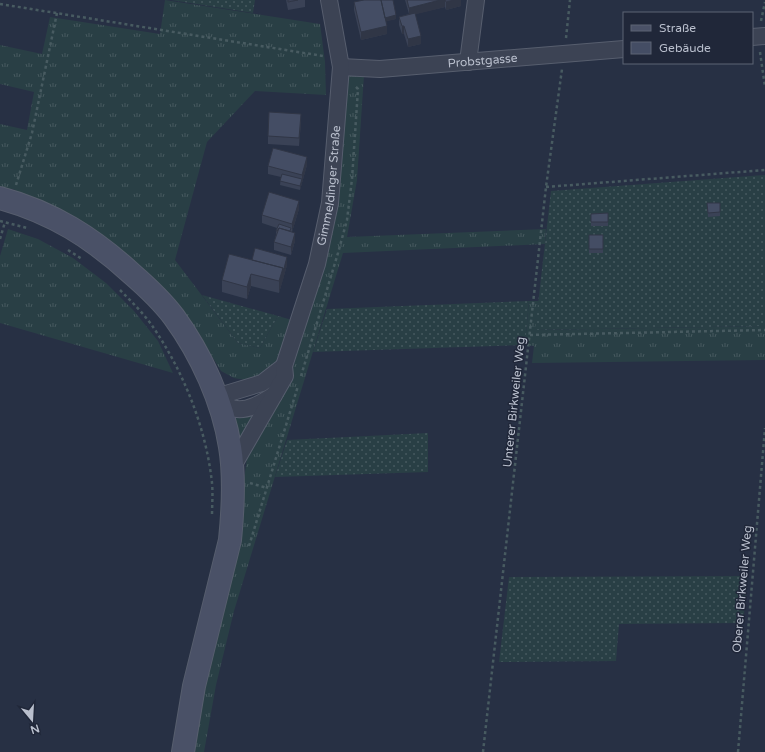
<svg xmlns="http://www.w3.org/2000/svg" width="765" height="752" font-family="'Varela Round',sans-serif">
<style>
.grass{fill:url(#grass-tufts)}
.garden{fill:url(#garden-dots)}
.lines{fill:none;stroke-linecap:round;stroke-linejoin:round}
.street-casing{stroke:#575e6e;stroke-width:18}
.secondary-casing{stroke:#575e6e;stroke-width:24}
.path{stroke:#485b61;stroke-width:2.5;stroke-dasharray:3 3;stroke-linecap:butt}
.street{stroke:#3c4354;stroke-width:16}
.secondary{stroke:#4a5167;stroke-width:22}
.wall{fill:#3a4256}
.shaded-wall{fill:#303646}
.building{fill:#444d64;stroke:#303646}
.labels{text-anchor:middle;stroke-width:3;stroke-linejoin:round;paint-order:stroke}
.street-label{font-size:12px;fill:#b9bfcd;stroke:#202739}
</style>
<defs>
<pattern id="grass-tufts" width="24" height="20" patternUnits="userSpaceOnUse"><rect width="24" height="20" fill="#293f45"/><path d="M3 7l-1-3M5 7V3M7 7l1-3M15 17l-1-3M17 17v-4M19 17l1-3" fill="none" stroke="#46595f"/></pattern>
<pattern id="garden-dots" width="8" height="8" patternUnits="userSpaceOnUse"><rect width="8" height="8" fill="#293f45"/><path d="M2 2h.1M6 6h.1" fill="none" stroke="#46595f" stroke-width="1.8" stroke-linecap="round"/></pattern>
</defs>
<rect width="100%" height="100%" fill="#273044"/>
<!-- grass -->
<path class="grass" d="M165,0L320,24L325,62L326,95L255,91L207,142L175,260L238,343L260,348L278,316L292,320L280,360L267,375L251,381L234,378L221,371L188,317L168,293L84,228L13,189L0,190V124L27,130L34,92L0,84V45L42,54L50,17L160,34Z
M347,74L364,75L357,180L347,237L546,229L545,244L343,253L234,611L216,685L204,752H189L243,486L248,451L274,408L293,368L305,324Z
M8,229L38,239L73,258L106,283L134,311L158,341L173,373L0,323V256Z
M529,301H539L536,330L765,326V360L532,363L534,346L525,345Z
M255,414L241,439L235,418Z"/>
<!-- garden -->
<path class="garden" d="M171,0H255L253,13Z
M765,175V326L535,330L551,191Z
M202,295L278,316L260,348L238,343Z
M529,301L525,345L313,352L327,309Z
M428,433V472L275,477L287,440Z
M748,576L743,623L619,624L616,661L499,662L509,577Z"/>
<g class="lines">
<defs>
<g id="street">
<path d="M752,37L765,36"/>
<path d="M468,62L476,0"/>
<path id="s1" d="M341,67L380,69L624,49"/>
<path d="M216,397L262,383L284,366"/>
<path d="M216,397C221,401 227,406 232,408C246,413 263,402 274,395"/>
<path id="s2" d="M232,468L285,376L284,366L317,264L330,203L341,67L329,0"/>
</g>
<path id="secondary" d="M0,198C52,212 93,238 132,274C147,287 162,301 174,317C201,354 223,402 230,447C235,477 233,510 230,540L194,686L183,752"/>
</defs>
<!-- street casing -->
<use href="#street" class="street-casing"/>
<!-- secondary casing -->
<use href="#secondary" class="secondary-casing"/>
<!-- path -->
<path class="path" d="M0,4L323,56
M761,21L765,2
M566,38L570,0
M760,52L765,87
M16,185L32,133L57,13
M546,187L765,170
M0,221L27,228
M0,239L5,222
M68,250L82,259
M120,290C131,301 142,312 151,324C183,370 206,427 212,483C213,494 212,505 212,516
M530,335L765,330
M301,376L338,253L347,220L352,179L358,89L354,85
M250,483L267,488
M249,546L298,386
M483,752L546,187L562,69
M738,752L765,428"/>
<!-- street -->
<use href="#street" class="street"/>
<!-- secondary -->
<use href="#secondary" class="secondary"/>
</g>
<!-- wall -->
<path class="wall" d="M286,0H305V7L288,10Z
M405,0H461V6L446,10L445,7L415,14L421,44L408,47L404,34H402L399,25V17L409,14Z
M354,2L396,19L386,21L387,34L361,40L354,10Z
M301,122L299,146L268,144V136Z
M307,165L300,190L280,185L281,177L268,174V166Z
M707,203L720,212V216L708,217Z
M299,209L292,232L295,241L291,255L274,250V242L276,235V231L277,228L262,223V215Z
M608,213V226H591V214Z
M589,235H603V253H589Z
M252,260L287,265L279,293L251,286L247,299L222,292V280Z"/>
<!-- shaded-wall -->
<path class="shaded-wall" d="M440,0H445V7L409,16V8Z
M454,0H461V6L446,10V2Z
M396,15V19L384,22V18Z
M387,26V34L361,40V32Z
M402,26H404V34H402Z
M421,36V44L408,47V39Z
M301,114V122L299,146V138Z
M307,157V165L302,183V175Z
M302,179V183L300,190V186Z
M299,201V209L292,232V224Z
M295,233V241L291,255V247Z
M287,257V265L283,280V272Z
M283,268V280L279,293V281Z
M251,274V286L247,299V287Z"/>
<!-- building -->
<path class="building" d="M288,0H298L288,2Z
M364,0H381L387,26L361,32L354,2Z
M381,0H393L396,15L385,18Z
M407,0H440L409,8Z
M445,0H454L446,2Z
M415,13L421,36L408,39L404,26H402L399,17Z
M269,112L301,114L299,138L268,136Z
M273,148L307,157L302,175L268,166Z
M282,174L302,179L300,186L280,181Z
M269,192L299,201L292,224L262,215Z
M707,203H720V212L708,213Z
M608,213V222H591V214Z
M279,224L291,228L290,231L279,228L277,231H276Z
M279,228L295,233L291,247L274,242Z
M589,235H603V249H589Z
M255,248L287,257L283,272V268L252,260Z
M229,254L283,268L279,281L251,274L247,287L222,280Z"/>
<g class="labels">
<!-- street labels -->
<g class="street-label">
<text dy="4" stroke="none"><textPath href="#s1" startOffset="142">Probstgasse</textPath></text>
<text dy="4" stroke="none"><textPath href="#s2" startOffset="303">Gimmeldinger Straße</textPath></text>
<text transform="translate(514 402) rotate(-84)" y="4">Unterer Birkweiler Weg</text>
<text transform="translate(742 589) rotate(-85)" y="4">Oberer Birkweiler Weg</text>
</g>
</g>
<!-- legend -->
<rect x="623" y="12" width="130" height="52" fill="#202739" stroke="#5d6474"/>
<rect x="631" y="25" width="20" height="6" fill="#4a5167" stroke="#5d6474"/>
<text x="659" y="32" font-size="12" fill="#b9bfcd">Straße</text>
<rect x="631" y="42" width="20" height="12" fill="#444d64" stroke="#5d6474"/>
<text x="659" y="52" font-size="12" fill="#b9bfcd">Gebäude</text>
<!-- north arrow -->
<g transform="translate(32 720) rotate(162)" stroke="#202739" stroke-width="3" paint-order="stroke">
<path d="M0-3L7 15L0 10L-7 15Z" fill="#b9bfcd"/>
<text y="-6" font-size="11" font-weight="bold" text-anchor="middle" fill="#b9bfcd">N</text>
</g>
</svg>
